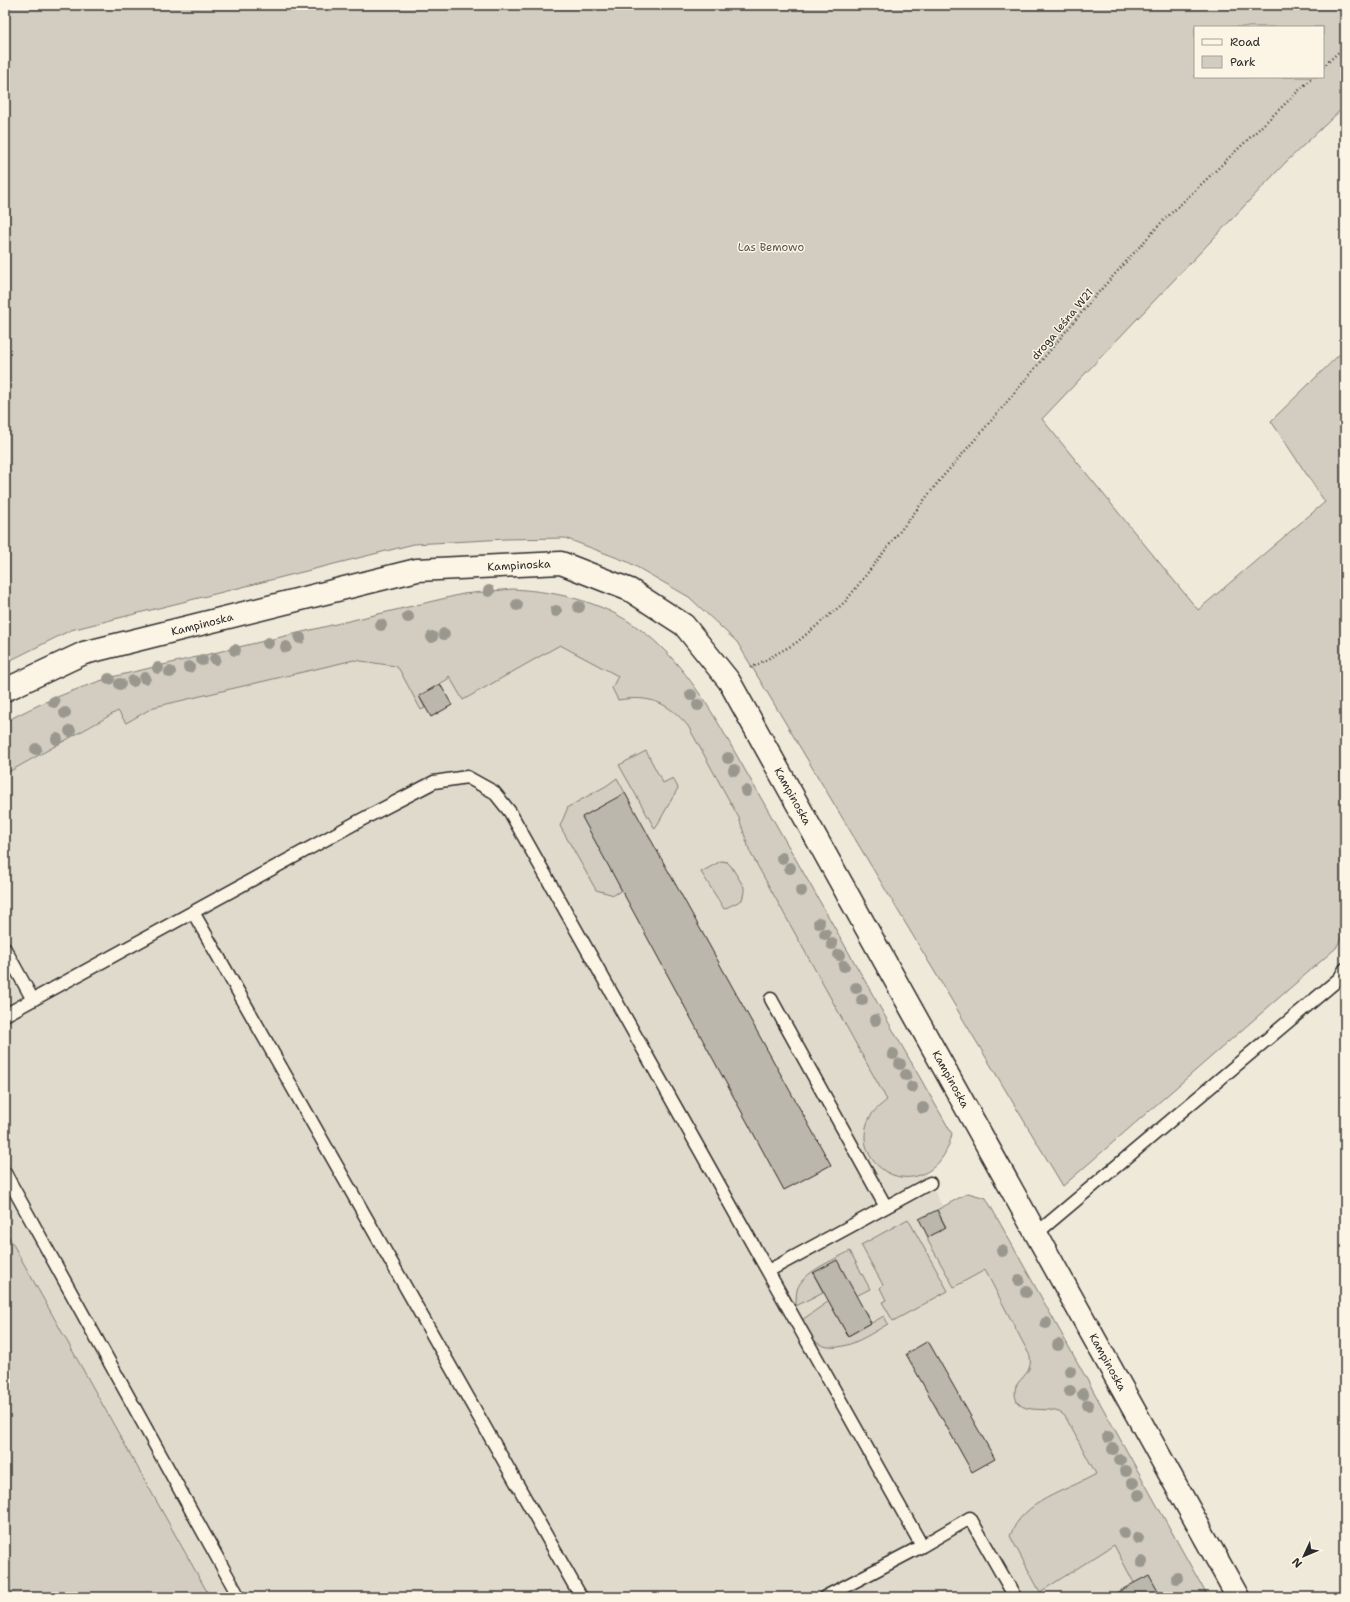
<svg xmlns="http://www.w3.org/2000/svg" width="1350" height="1602" font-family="'Shantell Sans',sans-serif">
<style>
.built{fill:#e0dacc}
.green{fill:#d2cdc0;stroke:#7e7c76;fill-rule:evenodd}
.building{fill:#bcb7ac;stroke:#2b2b2b}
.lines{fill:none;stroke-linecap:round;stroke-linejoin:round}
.service-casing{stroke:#2b2b2b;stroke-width:15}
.minor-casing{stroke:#2b2b2b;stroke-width:25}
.path{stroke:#2b2b2b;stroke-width:2.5;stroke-dasharray:1 3;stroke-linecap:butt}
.service{stroke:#fcf5e5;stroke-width:12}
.minor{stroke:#fcf5e5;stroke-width:22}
.tree{fill:#9a978e}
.labels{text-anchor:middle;stroke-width:3;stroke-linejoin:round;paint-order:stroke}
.park-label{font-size:11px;fill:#555450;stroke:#fcf5e5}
.street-label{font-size:11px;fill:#2b2b2b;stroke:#fcf5e5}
</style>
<rect width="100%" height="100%" fill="#efe9da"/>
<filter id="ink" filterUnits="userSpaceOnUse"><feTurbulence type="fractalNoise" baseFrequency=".025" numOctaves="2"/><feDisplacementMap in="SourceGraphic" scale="8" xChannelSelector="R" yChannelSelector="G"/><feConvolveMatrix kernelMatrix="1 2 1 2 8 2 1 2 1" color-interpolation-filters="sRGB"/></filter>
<g filter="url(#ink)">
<!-- built -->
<path class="built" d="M515,622L691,709L918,1160L945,1211L982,1227L1161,1597H210L5,1230V774L119,711L126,723L154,707Z"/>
<!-- green -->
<path class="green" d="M5,5H1345V106L1286,162L1042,419L1198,610L1325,502L1271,421L1345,349V931L1336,948L1063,1186L737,642L689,597L628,562L565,538L506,539L414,544L71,630L5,663ZM1195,27H1323V77H1195Z
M512,589C619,595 668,638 720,726L952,1134C949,1148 942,1162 930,1170C894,1194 850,1155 870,1117C874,1110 881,1105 887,1100L750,852L739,818L688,726C668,702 649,695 618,700L612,688L618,676L560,645L463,700L449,676L448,677V679L419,696L425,708L421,710L399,669L395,666L354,660L154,707L126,723L118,711L5,774V722C39,703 75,689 112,677L463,594Z
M646,751L663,783L673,778L678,788L655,829L619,765Z
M617,778L625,793L622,890L614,895L596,890L560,826L568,807L606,786Z
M721,861L727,862L731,866L744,887V892L742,900L724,909L701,872Z
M968,1193L986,1198L1208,1597H1161L1134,1583L1114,1545L1040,1592L1010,1536C1023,1500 1065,1492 1096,1474L1065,1416C1053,1404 1028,1415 1018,1403C1014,1398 1014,1387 1018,1383C1026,1373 1032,1370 1030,1356L985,1270L954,1287L928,1241V1237L946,1227L937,1210Z
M908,1219L948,1291L893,1321L882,1302L886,1300L880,1288L883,1285L861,1245Z
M5,1230L210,1597H5Z
M850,1251L870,1289L856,1296L813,1273L823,1292L796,1306C796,1301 796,1295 797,1290C802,1272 834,1260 850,1251Z
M829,1301L848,1336L884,1316L888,1324C868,1335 831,1363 810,1336C807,1332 804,1325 802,1320Z"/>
<!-- building -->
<path class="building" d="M440,684L452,705L431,717L419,696Z
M625,793L831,1165L784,1190L582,817Z
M937,1210L946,1228L928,1237L919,1219Z
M837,1260L871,1323L848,1336L813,1273Z
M928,1341L995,1459L972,1472L906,1354Z
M1149,1575L1161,1597H1109L1134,1583Z"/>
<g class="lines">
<defs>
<path id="service" d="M193,912L581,1597
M5,949L33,1000
M771,999L886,1207
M5,1015L361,820L434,782L467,777L494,792L510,812L922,1546L970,1518L1015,1597
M5,1173L239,1597
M1037,1233L1340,978L1345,969
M768,1271L930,1183
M825,1597L922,1546"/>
<path id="minor" d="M5,690L84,653L417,570L561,563L630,590L684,625L729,681L1238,1597"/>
</defs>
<!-- service casing -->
<use href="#service" class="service-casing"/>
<!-- minor casing -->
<use href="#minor" class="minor-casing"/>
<!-- path -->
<path class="path" d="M1323,67L1345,46
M751,668L796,643L845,602L939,481L991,421L1097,294L1161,223L1313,77"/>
<!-- service -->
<use href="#service" class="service"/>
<!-- minor -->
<use href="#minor" class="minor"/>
</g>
<!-- trees -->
<g class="tree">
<circle cx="489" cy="591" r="6"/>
<circle cx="517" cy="605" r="6"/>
<circle cx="579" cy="607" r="6"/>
<circle cx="556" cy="611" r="6"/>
<circle cx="408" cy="617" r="6"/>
<circle cx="381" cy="625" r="6"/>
<circle cx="444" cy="634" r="6"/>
<circle cx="432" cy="637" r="6"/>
<circle cx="300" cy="638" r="6"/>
<circle cx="268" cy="643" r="6"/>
<circle cx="286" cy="647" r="6"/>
<circle cx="235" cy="650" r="6"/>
<circle cx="215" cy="659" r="6"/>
<circle cx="202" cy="660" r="6"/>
<circle cx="189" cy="667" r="6"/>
<circle cx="158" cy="668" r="6"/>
<circle cx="170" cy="672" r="6"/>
<circle cx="145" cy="678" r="6"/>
<circle cx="109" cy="679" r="6"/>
<circle cx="133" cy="681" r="6"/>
<circle cx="120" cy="684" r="6"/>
<circle cx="691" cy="695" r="6"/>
<circle cx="54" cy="702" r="6"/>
<circle cx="698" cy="705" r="6"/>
<circle cx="65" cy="713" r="6"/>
<circle cx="70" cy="731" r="6"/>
<circle cx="57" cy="739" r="6"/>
<circle cx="36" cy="749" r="6"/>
<circle cx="728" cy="758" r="6"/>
<circle cx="734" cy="770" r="6"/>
<circle cx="746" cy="791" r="6"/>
<circle cx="782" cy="858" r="6"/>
<circle cx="790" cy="868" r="6"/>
<circle cx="801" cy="891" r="6"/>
<circle cx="819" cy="923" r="6"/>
<circle cx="825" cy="934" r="6"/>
<circle cx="832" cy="944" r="6"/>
<circle cx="839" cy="955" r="6"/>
<circle cx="844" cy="966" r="6"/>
<circle cx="856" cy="988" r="6"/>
<circle cx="862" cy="1000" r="6"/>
<circle cx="875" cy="1020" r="6"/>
<circle cx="893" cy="1054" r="6"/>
<circle cx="900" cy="1064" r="6"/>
<circle cx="906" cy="1075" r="6"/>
<circle cx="912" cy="1087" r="6"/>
<circle cx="923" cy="1108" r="6"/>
<circle cx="1002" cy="1251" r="6"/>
<circle cx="1019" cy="1280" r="6"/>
<circle cx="1026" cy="1292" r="6"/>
<circle cx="1046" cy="1323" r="6"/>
<circle cx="1058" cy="1345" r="6"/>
<circle cx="1070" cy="1371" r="6"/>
<circle cx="1070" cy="1391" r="6"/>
<circle cx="1083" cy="1394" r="6"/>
<circle cx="1088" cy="1405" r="6"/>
<circle cx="1108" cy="1437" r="6"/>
<circle cx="1113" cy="1449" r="6"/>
<circle cx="1120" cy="1460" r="6"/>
<circle cx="1126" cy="1471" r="6"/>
<circle cx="1133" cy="1483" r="6"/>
<circle cx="1139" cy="1495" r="6"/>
<circle cx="1124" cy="1533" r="6"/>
<circle cx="1138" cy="1538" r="6"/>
<circle cx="1142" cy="1562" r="6"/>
<circle cx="1177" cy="1578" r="6"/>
</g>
</g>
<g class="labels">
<!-- park labels -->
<g class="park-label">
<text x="771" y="251">Las Bemowo</text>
</g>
<!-- street labels -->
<g class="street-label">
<text transform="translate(1062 324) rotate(-50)" y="4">droga leśna W21</text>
<text transform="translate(519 565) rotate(-3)" y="4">Kampinoska</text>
<text transform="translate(202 624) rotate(-14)" y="4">Kampinoska</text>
<text transform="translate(793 796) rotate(61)" y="4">Kampinoska</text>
<text transform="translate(951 1079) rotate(61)" y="4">Kampinoska</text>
<text transform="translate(1108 1362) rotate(61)" y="4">Kampinoska</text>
</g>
</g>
<!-- margin -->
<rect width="1350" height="1602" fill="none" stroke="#fcf5e5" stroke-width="20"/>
<rect x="10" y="10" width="1330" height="1582" fill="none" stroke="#2b2b2b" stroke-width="1.5" filter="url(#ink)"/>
<!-- legend -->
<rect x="1194" y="26" width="130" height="52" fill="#fcf5e5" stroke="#a8a49b"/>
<rect x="1202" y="39" width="20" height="6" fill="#fcf5e5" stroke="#a8a49b"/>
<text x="1230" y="46" font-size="12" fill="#2b2b2b">Road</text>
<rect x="1202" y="56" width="20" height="12" fill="#d2cdc0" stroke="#a8a49b"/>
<text x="1230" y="66" font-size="12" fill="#2b2b2b">Park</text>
<!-- north arrow -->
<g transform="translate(1304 1556) rotate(226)" stroke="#fcf5e5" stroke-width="3" paint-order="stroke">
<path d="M0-3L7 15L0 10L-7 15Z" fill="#2b2b2b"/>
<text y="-6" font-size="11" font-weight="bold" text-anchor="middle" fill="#2b2b2b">N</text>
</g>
</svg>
